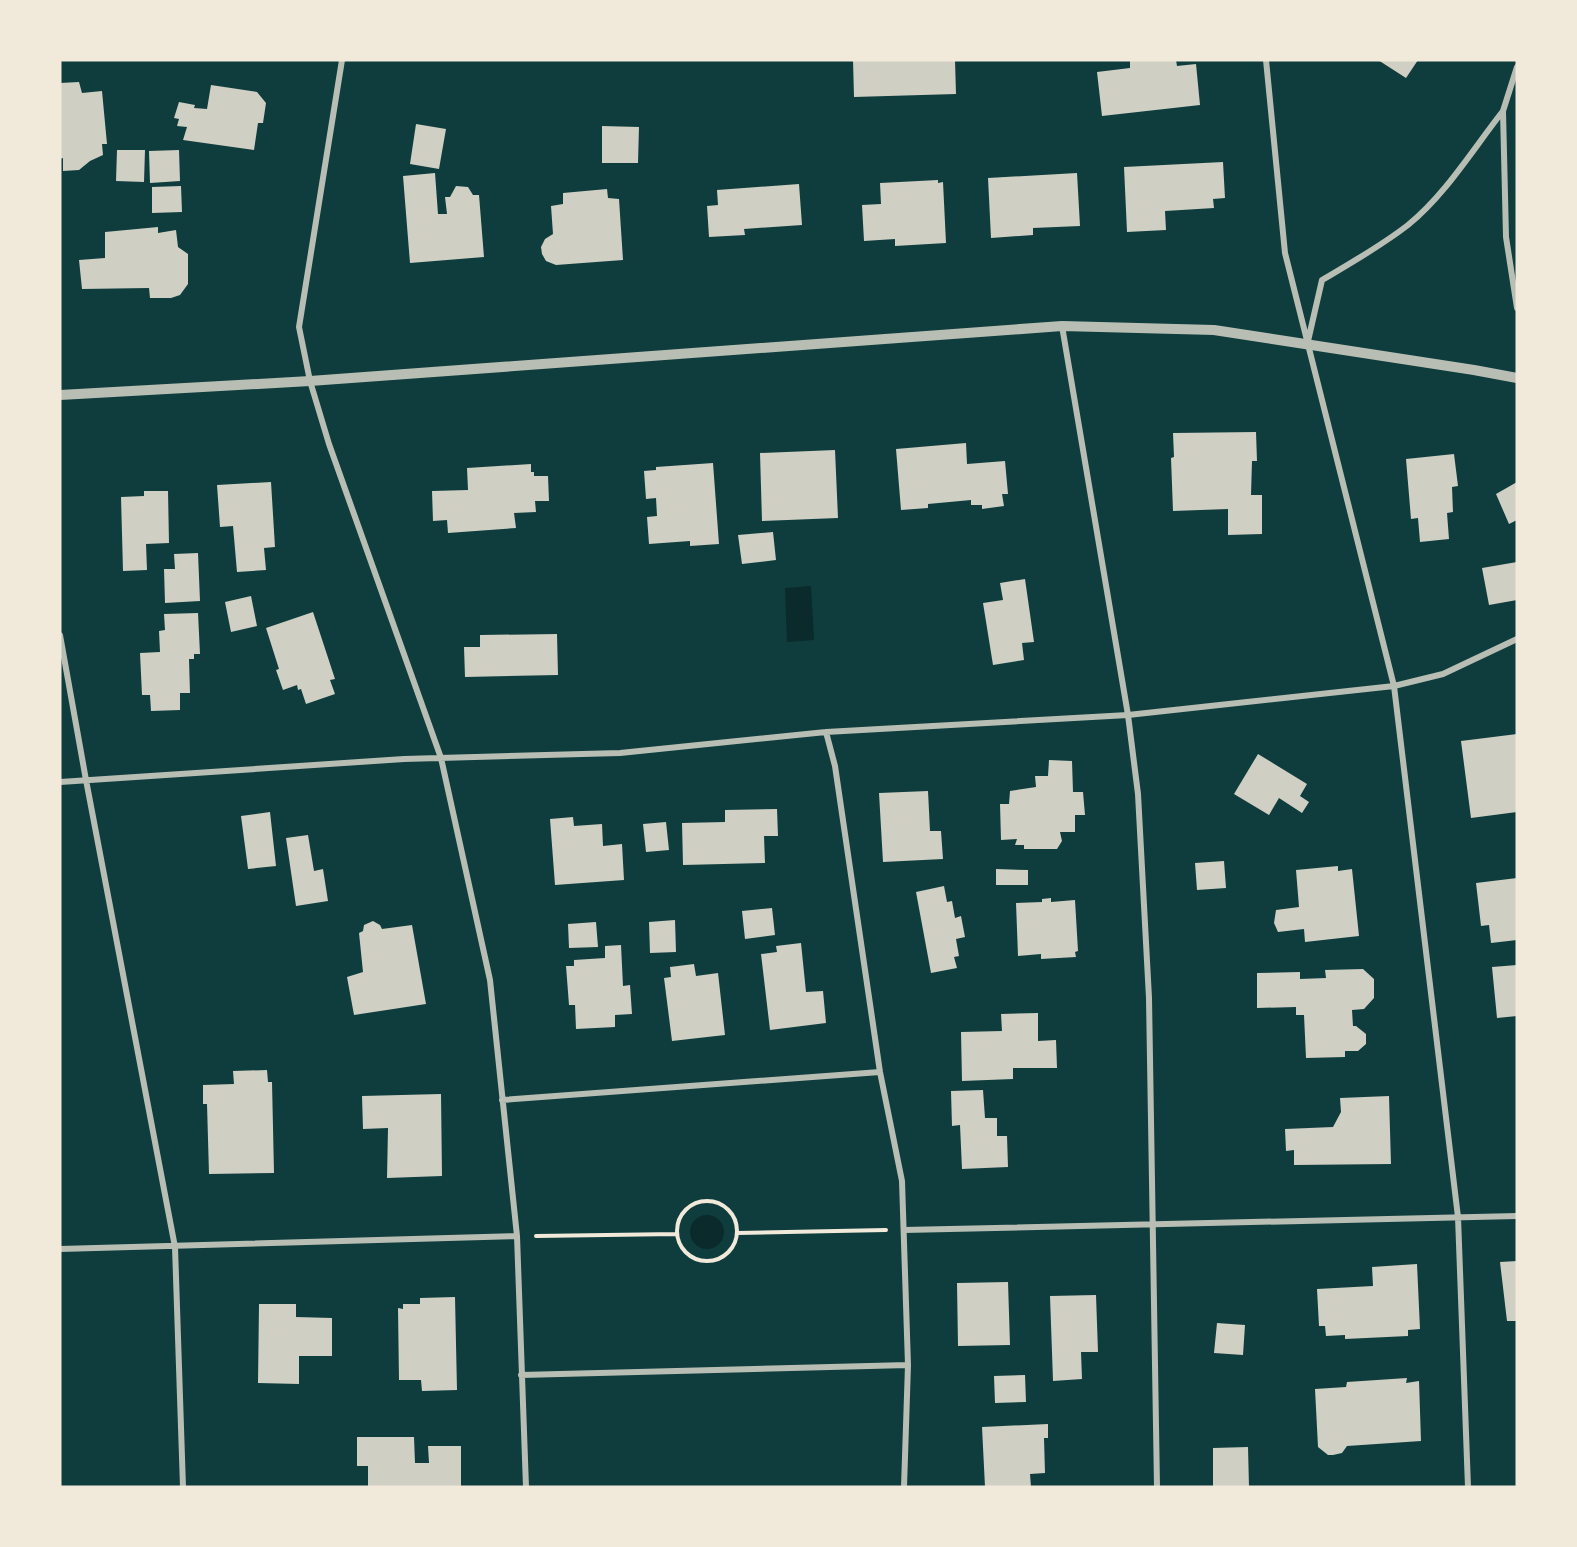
<svg xmlns="http://www.w3.org/2000/svg" width="1577" height="1547" font-family="Ubuntu,sans-serif">
<style>
.water{fill:#0a2a2b}
.building{fill:#cfcfc3}
.lines{fill:none;stroke-linecap:round;stroke-linejoin:round}
.path{stroke:#f1e9da;stroke-width:4}
.minor{stroke:#b8beb3;stroke-width:6}
.tertiary{stroke:#b8beb3;stroke-width:10}
</style>
<rect width="100%" height="100%" fill="#0f3d3e"/>
<!-- water -->
<path class="water" d="M811,586L814,640L787,642L785,588Z
M690 1232a17 17 0 1 1 34 0a17 17 0 1 1-34 0Z"/>
<!-- building -->
<path class="building" d="M853,60H955L956,94L854,97Z
M1130,60H1176L1177,66L1196,64L1200,105L1102,116L1097,72L1130,68Z
M1378,60H1418L1406,78Z
M79,82L82,93L102,91L107,144H102L103,155L90,161L79,170L63,171V158L60,159V83Z
M211,85L257,92L266,103L263,123H258L254,150L183,140L187,127L177,126L179,119L174,118L179,102L195,105L194,108L207,109Z
M416,124L446,129L439,169L410,164Z
M602,126L639,127L638,163H602Z
M117,150H145L144,182L116,181Z
M179,150L180,181L150,183L149,151Z
M1223,162L1225,198L1213,199L1214,208L1165,211L1166,230L1127,232L1124,167Z
M435,173L438,214H447L445,197H450L456,186L468,187L473,195H479L484,257L410,263L403,176Z
M1077,173L1080,226L1033,228V235L991,238L988,178Z
M938,180V183L943,182L946,243L895,246V239L864,241L862,205L881,204L880,183Z
M799,184L802,225L744,229L745,235L709,237L707,206L718,205L717,190Z
M181,186L182,212L152,213V187Z
M607,189L608,198L619,199L623,260L556,265L546,261L542,254L541,247L545,239L553,234L551,206L563,204V193Z
M158,227V233L176,230L178,247L188,254V284L180,295L171,298H150L149,288L82,289L79,260L105,258V232Z
M1256,432L1257,461H1252L1251,495H1262V534L1228,535V509L1173,511L1171,458L1174,457L1173,433Z
M966,443L967,464L1005,461L1008,494H1002L1004,506L982,509V505H971V500L928,504V508L901,510L896,449Z
M835,450L838,518L762,521L760,453Z
M1454,454L1458,486L1452,487L1453,512L1447,513L1449,539L1420,542L1418,518L1411,519L1406,459Z
M713,463L719,544L690,546V541L649,544L647,517L657,516L656,498L646,499L644,471L656,470V467Z
M531,464V472H534V476H548L549,501H535L536,512L514,513L516,528L448,533L447,520L433,521L432,491L468,490L467,468Z
M271,482L275,547L264,548L266,570L237,572L233,526L220,527L217,485Z
M1517,482V520L1509,524L1496,494Z
M144,491H168L169,543L146,544L147,570L123,571L121,497L144,496Z
M773,532L776,560L742,564L738,535Z
M198,553L200,601L165,603L164,569H175L174,554Z
M1517,562V600L1489,605L1482,568Z
M1025,579L1034,642L1022,643L1024,660L993,665L983,603L1003,600L1000,583Z
M251,596L257,626L231,632L225,602Z
M313,612L335,679L330,680L335,694L306,704L301,689L298,690L297,685L283,690L276,670L279,669L266,628Z
M198,613L200,654H194V659H189L190,693H180V710L151,711L150,695H142L140,653L160,652L159,631L165,630L164,614Z
M557,634L558,675L465,677L464,647H480V635Z
M1517,734V812L1471,818L1461,741Z
M1258,754L1307,784L1300,796L1309,802L1302,813L1279,798L1269,815L1234,794Z
M1049,760L1072,761L1073,792H1083L1085,815H1075V832H1060L1062,841L1057,849H1024V845H1015L1017,839L1001,840L1000,804H1009L1010,791L1036,787L1035,776H1048Z
M928,791L930,831H941L943,859L883,862L879,793Z
M777,809L778,836H764L765,863L683,865L682,823L725,822V810Z
M270,812L276,866L248,869L241,816Z
M573,817L574,826L602,824L603,846L622,844L624,880L555,885L550,819Z
M666,822L669,850L646,852L643,824Z
M308,835L314,871L323,869L328,901L296,906L286,838Z
M1224,861L1226,888L1197,890L1195,863Z
M1338,866V871L1352,869L1359,936L1305,942L1304,929L1278,932L1274,923L1276,910L1299,907L1296,870Z
M996,869L1028,870V885H996Z
M1517,878V940L1491,943L1489,925L1481,926L1476,883Z
M944,886L947,902L952,901L955,918L961,916L965,937L956,939L959,956L954,957L957,968L931,973L916,892Z
M1051,898V902L1075,900L1078,951L1075,952L1076,957L1041,959V954L1018,956L1016,903L1042,902V899Z
M772,908L775,935L745,939L742,911Z
M675,920L676,952L650,953L649,922Z
M373,921L380,925L382,929L412,925L426,1004L354,1015L347,977L363,972L359,933L363,931L364,925Z
M596,922L598,947L569,948L568,924Z
M801,943L806,992L823,991L826,1023L770,1030L761,954L777,952L776,946Z
M621,945L623,986L630,985L632,1014L615,1015V1027L576,1029L575,1005H569L566,966H574V960L605,958V946Z
M694,964L696,976L718,973L725,1035L672,1041L664,978L671,977L670,967Z
M1517,965V1016L1497,1018L1492,967Z
M1363,969L1374,979V998L1364,1009L1352,1010L1353,1026H1356L1366,1034V1044L1358,1051H1345V1057L1306,1058L1304,1015H1296V1007L1257,1008V973L1300,972V979L1326,978L1325,970Z
M1038,1013V1041L1056,1040L1057,1068H1013V1079L962,1081L961,1032L1002,1031L1001,1014Z
M267,1070L268,1082H272L274,1173L209,1174L207,1104H203V1085L234,1084L233,1071Z
M983,1090L985,1118H997V1136H1007L1008,1167L962,1169L960,1125L952,1126L951,1091Z
M441,1094L442,1176L387,1178L388,1128L363,1129L362,1096Z
M1389,1096L1391,1164L1294,1165V1150L1286,1151L1285,1129L1333,1127L1341,1112L1340,1098Z
M1517,1261V1321H1507L1500,1262Z
M1417,1264L1420,1329L1408,1330V1336L1345,1339V1335L1326,1336L1325,1326H1319L1317,1289L1373,1286L1372,1267Z
M1008,1282L1010,1345L958,1346L957,1283Z
M1096,1295L1098,1352H1081L1082,1379L1053,1381L1050,1296Z
M455,1297L457,1390L422,1391L421,1380H399L398,1308L403,1309V1304H420V1298Z
M259,1304H296V1317L332,1318V1356H299V1384L258,1383Z
M1217,1323L1245,1325L1243,1355L1214,1353Z
M1025,1375L1026,1402L995,1403L994,1376Z
M1407,1378L1406,1383L1419,1381L1421,1441L1347,1446L1342,1453L1333,1455H1328L1318,1447L1315,1389L1346,1387L1347,1382Z
M1048,1424V1438H1044L1045,1473L1030,1474L1031,1487H985L982,1427Z
M357,1437H414L415,1463H429L428,1446H461V1487H368V1466H357Z
M1248,1447L1249,1487H1213V1448Z"/>
<g class="lines">
<!-- path -->
<path class="path" d="M677 1231a30 30 0 1 1 60 0a30 30 0 1 1-60 0Z
M737,1233L886,1230
M536,1236L676,1234"/>
<!-- minor -->
<path class="minor" d="M342,60L299,327L310,381L329,444L441,758L490,980L517,1236L526,1487
M1266,60L1285,253L1394,686L1458,1217L1468,1487
M1517,67L1503,111L1506,237L1517,308
M1062,326L1128,715L1138,794L1149,998L1157,1487
M1308,341L1322,280C1351,263 1381,246 1408,225C1446,194 1473,149 1503,111
M60,635L86,780L175,1247L183,1487
M826,732L835,766L880,1072L902,1181L908,1365L904,1487
M60,782L404,759L620,753L826,732L1128,715L1394,686L1443,674L1517,639
M502,1100L880,1072
M904,1230L1517,1216
M60,1249L517,1236
M521,1375L908,1365"/>
<!-- tertiary -->
<path class="tertiary" d="M60,395L310,381L1062,326L1214,330L1474,370L1517,378"/>
</g>
<!-- border -->
<rect width="1577" height="1547" fill="none" stroke="#f1e9da" stroke-width="123"/>
</svg>
